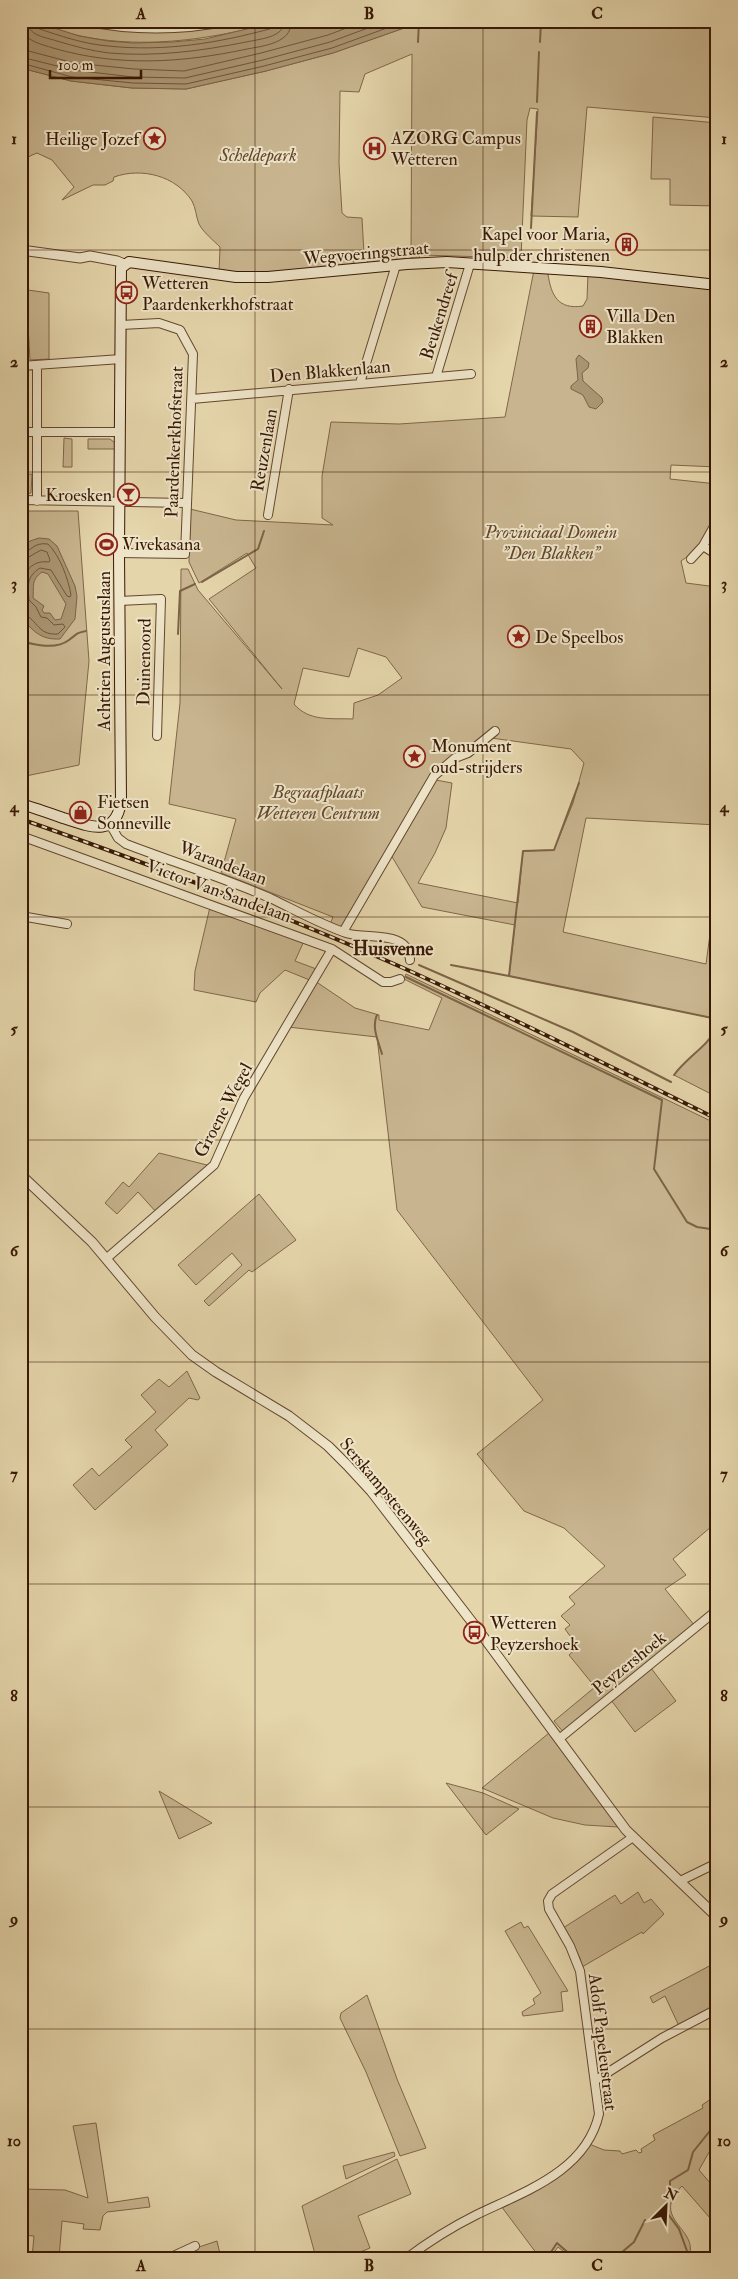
<svg xmlns="http://www.w3.org/2000/svg" width="738" height="2279" font-family="'IM FELL Double Pica',serif">
<style>
.green{fill:#c8b58f;stroke:#80664a;fill-rule:evenodd}
.water{fill:#aa9572;stroke:#7c6346;fill-rule:evenodd}
.lines{fill:none;stroke-linecap:round;stroke-linejoin:round}
.shore{stroke:#71563b;stroke-width:1}
.stream{stroke:#7c6346;stroke-width:2}
.minor-casing{stroke:#63472e;stroke-width:10}
.tertiary-casing{stroke:#63472e;stroke-width:11}
.secondary-casing{stroke:#381804;stroke-width:12}
.minor{stroke:#eee4c8;stroke-width:8}
.tertiary{stroke:#eee4c8;stroke-width:9}
.secondary{stroke:#eee4c8;stroke-width:10}
.rail-casing{stroke:#381804;stroke-width:4}
.rail{stroke:#eee4c8;stroke-width:2;stroke-dasharray:5.5;stroke-linecap:butt}
.grid{fill:none;stroke:#381804;stroke-width:1;stroke-opacity:0.55}
.labels{text-anchor:middle;stroke-width:4;stroke-linejoin:round;paint-order:stroke}
.poi-label{font-size:18px;fill:#381804;stroke:#eee4c8;text-anchor:start}
.park-label{font-size:18px;font-style:italic;fill:#63472e;stroke:#eee4c8}
.street-label{font-size:18px;fill:#381804;stroke:#eee4c8}
.neighbourhood-label{font-size:19px;font-weight:bold;fill:#381804;stroke:#eee4c8}
.neatline{fill:none;stroke:#381804;stroke-width:2}
.grid-label{font-size:16px;text-anchor:middle;font-weight:bold;fill:#381804}
</style>
<rect width="100%" height="100%" fill="#e5d5ab"/>
<filter id="stains"><feTurbulence type="fractalNoise" baseFrequency=".004" numOctaves="4"/><feColorMatrix values="0 0 0 0 .2 0 0 0 0 .09 0 0 0 0 .02 0 0 0 .5 -.17"/></filter>
<radialGradient id="worn" r=".72"><stop offset=".6" stop-color="#630" stop-opacity="0"/><stop offset="1" stop-color="#630" stop-opacity=".3"/></radialGradient>
<!-- green -->
<path class="green" d="M33,21H280C199,43 113,55 33,21Z
M424,21H699L717,27V118L587,107L578,217L531,216L538,109L530,108L527,120L521,258L420,255L419,258H411L412,54L365,74L359,92L340,91L339,163L342,213L347,217L362,218L364,254L353,255L354,264L308,271L219,272L220,247C213,240 203,232 199,224C196,217 196,208 192,201C176,176 142,167 114,177L113,181L105,185H93L62,200L74,187L52,160L37,153L30,156L21,165V68L71,81L132,88L186,89L266,71L333,53Z
M653,117L717,123V206L670,205V179H651Z
M405,251V259L368,263L367,258Z
M534,270L548,274C551,295 558,310 583,306L587,299L588,274L717,290V467L671,465L670,479L717,484V515L700,548L681,561L686,583L717,587V825L586,818L563,932L706,964L717,882V1019L509,976L515,925L422,907L391,855L407,825L436,780L452,783L446,828L435,853L418,883L518,903L523,851L554,850L573,803L584,763L571,749L491,738H487L459,753L431,775L343,926L337,927L330,924L333,917L221,873L236,819L169,804L180,703L181,569H188L198,590L282,689L209,599L256,568L247,553L199,583L189,562L190,509L236,520L333,525L322,518V476L331,422L399,424L505,417ZM358,648L386,657L402,678L378,695L354,703L353,719C332,718 309,722 294,704L303,668L349,677Z
M21,289L49,293V359L30,360L28,326H22Z
M64,438L72,439V467H63Z
M88,439H110L115,443V449H88Z
M32,474L31,493L21,495V475Z
M21,511H78L89,661L79,765L21,777Z
M210,907L304,941L295,961L319,970L312,981L285,970L260,993L256,1002L194,990L195,971Z
M406,974L717,1124V1531L711,1527L673,1559L686,1575L665,1589L695,1626L564,1733L554,1721L595,1687L569,1655L578,1647L565,1629L570,1625L561,1616L575,1604L569,1597L605,1566L564,1528L524,1511L477,1454L543,1400L397,1210L377,1037L288,1027L315,981L355,1008L379,1015V1020L429,1030L442,998L404,979Z
M717,1028V1097L674,1075C687,1057 707,1047 717,1028Z
M159,1153L211,1166L157,1213L138,1192L117,1214L105,1203L123,1182L129,1187Z
M259,1194L296,1240L252,1272L249,1270L209,1306L204,1301L242,1265L232,1253L196,1285L178,1265Z
M187,1371L200,1398L198,1400L189,1398L155,1430L168,1445L95,1510L73,1485L92,1468L99,1476L132,1447L125,1440L156,1412L141,1395L159,1379L169,1387Z
M651,1668L676,1701L635,1732L611,1700Z
M549,1733L618,1827L585,1825L553,1818L482,1788Z
M446,1783L483,1793L519,1809L486,1835Z
M159,1791L212,1823L179,1839Z
M638,1892L644,1903L651,1899L664,1914L643,1934L642,1932L582,1967L580,1958L563,1928L615,1895L621,1904Z
M521,1922L524,1928L528,1926L568,1991L561,1992L563,2011L523,2016L522,2012L535,2004L533,1999L541,1993L505,1931Z
M717,1962V2005L679,2026L665,1996L653,2003L650,1997Z
M367,1995L397,2079L426,2148L400,2156L366,2072L340,2018L341,2013Z
M717,2095V2138L699,2170L717,2191V2226L682,2186C648,2220 702,2229 688,2258H571L558,2247L550,2258H540L501,2206L530,2192L589,2144L604,2150L620,2151L622,2154L636,2150L639,2153L642,2152L641,2149L655,2140L653,2135L703,2108L702,2105Z
M96,2123L108,2203L148,2197L150,2207L107,2212L103,2216L100,2230L83,2229L84,2224L62,2221L59,2258H32L34,2236L21,2235V2189L65,2190L88,2198L73,2126Z
M394,2152L395,2156L346,2179L343,2166Z
M397,2159L411,2194L358,2216L370,2248L353,2255V2258H316L302,2206Z
M217,2241L221,2258H193L190,2250Z"/>
<!-- water -->
<path class="water" d="M21,21H33L79,36L108,41L133,43L173,42L205,39L280,21H424L333,53L266,71L186,89L132,88L71,81L21,68Z
M579,355L589,363L588,368L582,373L583,381L602,398L603,402L596,409L589,407L583,395L571,389V386L578,380L576,359Z
M39,538L49,539L57,546L75,586L77,596L75,619L60,639C41,640 32,631 21,616V550L30,541ZM42,572L48,574L66,604L61,619L55,620L50,613H44L42,610L44,606L33,598C34,586 31,580 42,572Z"/>
<g class="lines">
<!-- shore -->
<path class="shore" d="M27,21C28,36 45,37 57,41C74,46 91,51 109,53C156,57 201,51 246,42C256,40 272,38 279,32C283,29 283,25 283,21
M34,21L37,28C60,36 84,44 108,46C164,52 219,43 273,28L276,26L277,21
M21,30C28,42 41,44 53,48C118,67 181,63 247,49C258,47 274,45 283,38C289,34 291,28 291,21
M21,49L74,63L134,69L184,71L261,53L328,35L365,21
M21,57L73,70L133,77L185,78L263,60L330,42L387,21
M21,63L72,77L133,83L186,84L264,66L332,48L406,21
M21,553C33,551 33,542 48,544C60,556 68,578 71,595L70,597L67,596L51,570L40,568C26,577 28,586 29,600L36,607L41,617L47,618L54,625L63,624L65,627L58,634C36,636 37,616 21,614
M21,559L27,558L41,550L47,552L50,560L49,562C34,560 26,569 21,582"/>
<!-- stream -->
<path class="stream" d="M418,42L419,21
M540,42L541,21
M537,102L539,52
M531,228L537,112
M202,582L258,549L264,531
M178,634L180,591L195,584
M21,641C35,645 56,650 69,640C77,634 76,633 86,631
M579,783L554,850L523,851L509,976L717,1019
M419,965L573,1032L671,1082
M451,965L509,976
M406,977L662,1100L654,1169L687,1222L697,1227L717,1230
M377,1015C371,1027 379,1043 382,1054
M674,1075C687,1057 707,1047 717,1028
M650,2218H666L667,2215
M547,2258L557,2243L574,2258
M615,2258L634,2242L645,2220
M676,2258L684,2255L687,2251L679,2229L665,2210L670,2193V2181L688,2170L693,2152L717,2122"/>
<defs>
<path id="minor" d="M84,21C132,31 180,31 229,21
M37,365V501
M21,366L121,359
M436,377L470,264
M360,383L396,265
M192,399L471,374
M21,432H120
M21,500L186,503
M268,515L289,389
M703,546L717,555
M119,553L185,554L193,354L180,330L159,323L121,325
M691,559L703,546L717,521
M119,601L161,599L157,736
M110,824L118,838L126,844C173,862 224,878 270,898C295,910 320,924 346,933C367,940 409,929 410,960
M21,836L332,949L383,982H391L400,979
M21,916L67,924
M343,932L434,776L455,758L468,753L495,731
M107,1258L214,1165L244,1098L332,949
M559,1739L717,1610
M680,1881L717,1863
M596,2080L662,2038L717,2009
M169,2258L195,2246
M407,2258C428,2242 452,2227 476,2215C523,2192 586,2172 599,2114L580,1971L570,1946L549,1909L548,1901L552,1894L633,1837"/>
<path id="tertiary" d="M21,250L80,258L90,256L117,261L124,264
M21,1175L92,1242L155,1317L192,1355L216,1372L289,1416L328,1446L347,1465L371,1491L482,1635L626,1830L717,1917"/>
<path id="secondary" d="M21,804C35,808 49,813 63,818C88,826 116,839 121,801L119,553L121,268L129,262L236,277H268L407,264L447,262L601,272L717,285"/>
</defs>
<!-- minor casing -->
<use href="#minor" class="minor-casing"/>
<!-- tertiary casing -->
<use href="#tertiary" class="tertiary-casing"/>
<!-- secondary casing -->
<use href="#secondary" class="secondary-casing"/>
<!-- minor -->
<use href="#minor" class="minor"/>
<!-- tertiary -->
<use href="#tertiary" class="tertiary"/>
<!-- secondary -->
<use href="#secondary" class="secondary"/>
<defs>
<path id="rail" d="M21,819C149,864 277,912 401,967C507,1015 612,1067 717,1119"/>
</defs>
<!-- rail casing -->
<use href="#rail" class="rail-casing"/>
<!-- rail -->
<use href="#rail" class="rail"/>
</g>
<!-- grid -->
<path class="grid" d="M255,21V2258M483,21V2258M21,250H717M21,472H717M21,695H717M21,917H717M21,1140H717M21,1362H717M21,1584H717M21,1807H717M21,2029H717"/>
<!-- icons -->
<defs>
<symbol id="sight-ring" viewBox="-11 -11 22 22"><circle r="9.5" fill="#eee4c8" stroke="#8f2418" stroke-width="1.5"/><path d="M0-6L1.8-2.2L6-1.7L2.9 1.2L3.7 5.4L0 3.3L-3.7 5.4L-2.9 1.2L-6-1.7L-1.8-2.2Z" fill="#8f2418"/></symbol>
<symbol id="hospital-ring" viewBox="-11 -11 22 22"><circle r="9.5" fill="#eee4c8" stroke="#8f2418" stroke-width="1.5"/><path d="M-5-5h3v3.5h4V-5h3V5h-3V1.5h-4V5h-3Z" fill="#8f2418"/></symbol>
<symbol id="building-ring" viewBox="-11 -11 22 22"><circle r="9.5" fill="#eee4c8" stroke="#8f2418" stroke-width="1.5"/><path d="M-4-6H4V6H1V3H-1V6H-4ZM-2.5-4.3h1.7v1.8h-1.7ZM.8-4.3h1.7v1.8H.8ZM-2.5-1h1.7V.8h-1.7ZM.8-1h1.7V.8H.8Z" fill="#8f2418"/></symbol>
<symbol id="bus-ring" viewBox="-11 -11 22 22"><circle r="9.5" fill="#eee4c8" stroke="#8f2418" stroke-width="1.5"/><path d="M-5-6H5V4H4V6H2V4H-2V6H-4V4H-5ZM-3.5-4V0h7V-4ZM-3.5 1.2v1.5H-2V1.2ZM2 1.2v1.5H3.5V1.2Z" fill="#8f2418"/></symbol>
<symbol id="bar-ring" viewBox="-11 -11 22 22"><circle r="9.5" fill="#eee4c8" stroke="#8f2418" stroke-width="1.5"/><path d="M-6-5H6L.8 .8V4.5H3.5V6h-7V4.5H-.8V.8Z" fill="#8f2418"/></symbol>
<symbol id="stadium-ring" viewBox="-11 -11 22 22"><circle r="9.5" fill="#eee4c8" stroke="#8f2418" stroke-width="1.5"/><path d="M0-5a6.5 5 0 1 0 0 10a6.5 5 0 1 0 0-10ZM-3.5-1.8h7v3.6h-7Z" fill="#8f2418"/></symbol>
<symbol id="shop-ring" viewBox="-11 -11 22 22"><circle r="9.5" fill="#eee4c8" stroke="#8f2418" stroke-width="1.5"/><path d="M-5-2.5h2.3a2.7 3.5 0 0 1 5.4 0H5L5.5 6h-11ZM-1.5-2.5h3a1.5 2.3 0 0 0-3 0Z" fill="#8f2418"/></symbol>
</defs>
<g fill-rule="evenodd">
<use href="#sight-ring" x="142" y="126" width="25" height="25"/>
<use href="#hospital-ring" x="362" y="136" width="25" height="25"/>
<use href="#building-ring" x="614" y="232" width="25" height="25"/>
<use href="#bus-ring" x="114" y="280" width="25" height="25"/>
<use href="#building-ring" x="578" y="314" width="25" height="25"/>
<use href="#bar-ring" x="116" y="482" width="25" height="25"/>
<use href="#stadium-ring" x="94" y="532" width="25" height="25"/>
<use href="#sight-ring" x="506" y="624" width="25" height="25"/>
<use href="#sight-ring" x="402" y="744" width="25" height="25"/>
<use href="#shop-ring" x="68" y="800" width="25" height="25"/>
<use href="#bus-ring" x="462" y="1620" width="25" height="25"/>
</g>
<g class="labels">
<!-- poi labels -->
<g class="poi-label">
<text x="391" y="144">AZORG Campus<tspan x="391" dy="21">Wetteren</tspan></text>
<text x="139" y="145" text-anchor="end">Heilige Jozef</text>
<text x="610" y="240" text-anchor="end">Kapel voor Maria,<tspan x="610" dy="21">hulp der christenen</tspan></text>
<text x="142" y="289">Wetteren<tspan x="142" dy="21">Paardenkerkhofstraat</tspan></text>
<text x="606" y="322">Villa Den<tspan x="606" dy="21">Blakken</tspan></text>
<text x="112" y="501" text-anchor="end">Kroesken</text>
<text x="122" y="550">Vivekasana</text>
<text x="535" y="643">De Speelbos</text>
<text x="431" y="752">Monument<tspan x="431" dy="21">oud-strijders</tspan></text>
<text x="97" y="808">Fietsen<tspan x="97" dy="21">Sonneville</tspan></text>
<text x="490" y="1629">Wetteren<tspan x="490" dy="21">Peyzershoek</tspan></text>
</g>
<!-- park labels -->
<g class="park-label">
<text x="258" y="161">Scheldepark</text>
<text x="551" y="538">Provinciaal Domein<tspan x="551" dy="21">"Den Blakken"</tspan></text>
<text x="318" y="798">Begraafplaats<tspan x="318" dy="21">Wetteren Centrum</tspan></text>
</g>
<!-- street labels -->
<g class="street-label">
<text transform="translate(366 253) rotate(-5)" y="6">Wegvoeringstraat</text>
<text transform="translate(439 316) rotate(-73)" y="6">Beukendreef</text>
<text transform="translate(330 371) rotate(-5)" y="6">Den Blakkenlaan</text>
<text transform="translate(174 442) rotate(-88)" y="6">Paardenkerkhofstraat</text>
<text transform="translate(264 450) rotate(-80)" y="6">Reuzenlaan</text>
<text transform="translate(104 651) rotate(-90)" y="6">Achttien Augustuslaan</text>
<text transform="translate(144 662) rotate(-89)" y="6">Duinenoord</text>
<text transform="translate(223 863) rotate(21)" y="6">Warandelaan</text>
<text transform="translate(219 891) rotate(20)" y="6">Victor Van Sandelaan</text>
<text transform="translate(223 1110) rotate(-62)" y="6">Groene Wegel</text>
<text transform="translate(386 1491) rotate(50)" y="6">Serskampsteenweg</text>
<text transform="translate(629 1663) rotate(-39)" y="6">Peyzershoek</text>
<text transform="translate(603 2042) rotate(83)" y="6">Adolf Papeleustraat</text>
</g>
<!-- neighbourhood labels -->
<g class="neighbourhood-label">
<text x="393" y="955">Huisvenne</text>
</g>
</g>
<!-- margin -->
<rect width="738" height="2279" fill="none" stroke="#e5d5ab" stroke-width="55"/>
<!-- north arrow -->
<g transform="translate(666 2206) rotate(24)" stroke="#eee4c8" stroke-width="4" paint-order="stroke">
<path d="M0-4L9 19L0 12L-9 19Z" fill="#381804"/>
<text y="-8" font-size="14" font-weight="bold" text-anchor="middle" fill="#381804">N</text>
</g>
<!-- scale -->
<path d="M50 70v8h91v-8" fill="none" stroke="#381804" stroke-width="2.5"/>
<text x="58" y="70" font-size="15" fill="#381804" stroke="#eee4c8" stroke-width="4" paint-order="stroke">100 m</text>
<rect x="28" y="28" width="682" height="2224" class="neatline"/>
<g class="grid-label">
<text x="141" y="19">A</text>
<text x="369" y="19">B</text>
<text x="597" y="19">C</text>
<text x="14" y="144">1</text>
<text x="724" y="144">1</text>
<text x="14" y="367">2</text>
<text x="724" y="367">2</text>
<text x="14" y="589">3</text>
<text x="724" y="589">3</text>
<text x="14" y="812">4</text>
<text x="724" y="812">4</text>
<text x="14" y="1034">5</text>
<text x="724" y="1034">5</text>
<text x="14" y="1256">6</text>
<text x="724" y="1256">6</text>
<text x="14" y="1479">7</text>
<text x="724" y="1479">7</text>
<text x="14" y="1701">8</text>
<text x="724" y="1701">8</text>
<text x="14" y="1924">9</text>
<text x="724" y="1924">9</text>
<text x="14" y="2146">10</text>
<text x="724" y="2146">10</text>
<text x="141" y="2271">A</text>
<text x="369" y="2271">B</text>
<text x="597" y="2271">C</text>
</g>
<rect width="100%" height="100%" filter="url(#stains)"/>
<rect width="100%" height="100%" fill="url(#worn)"/>
</svg>
